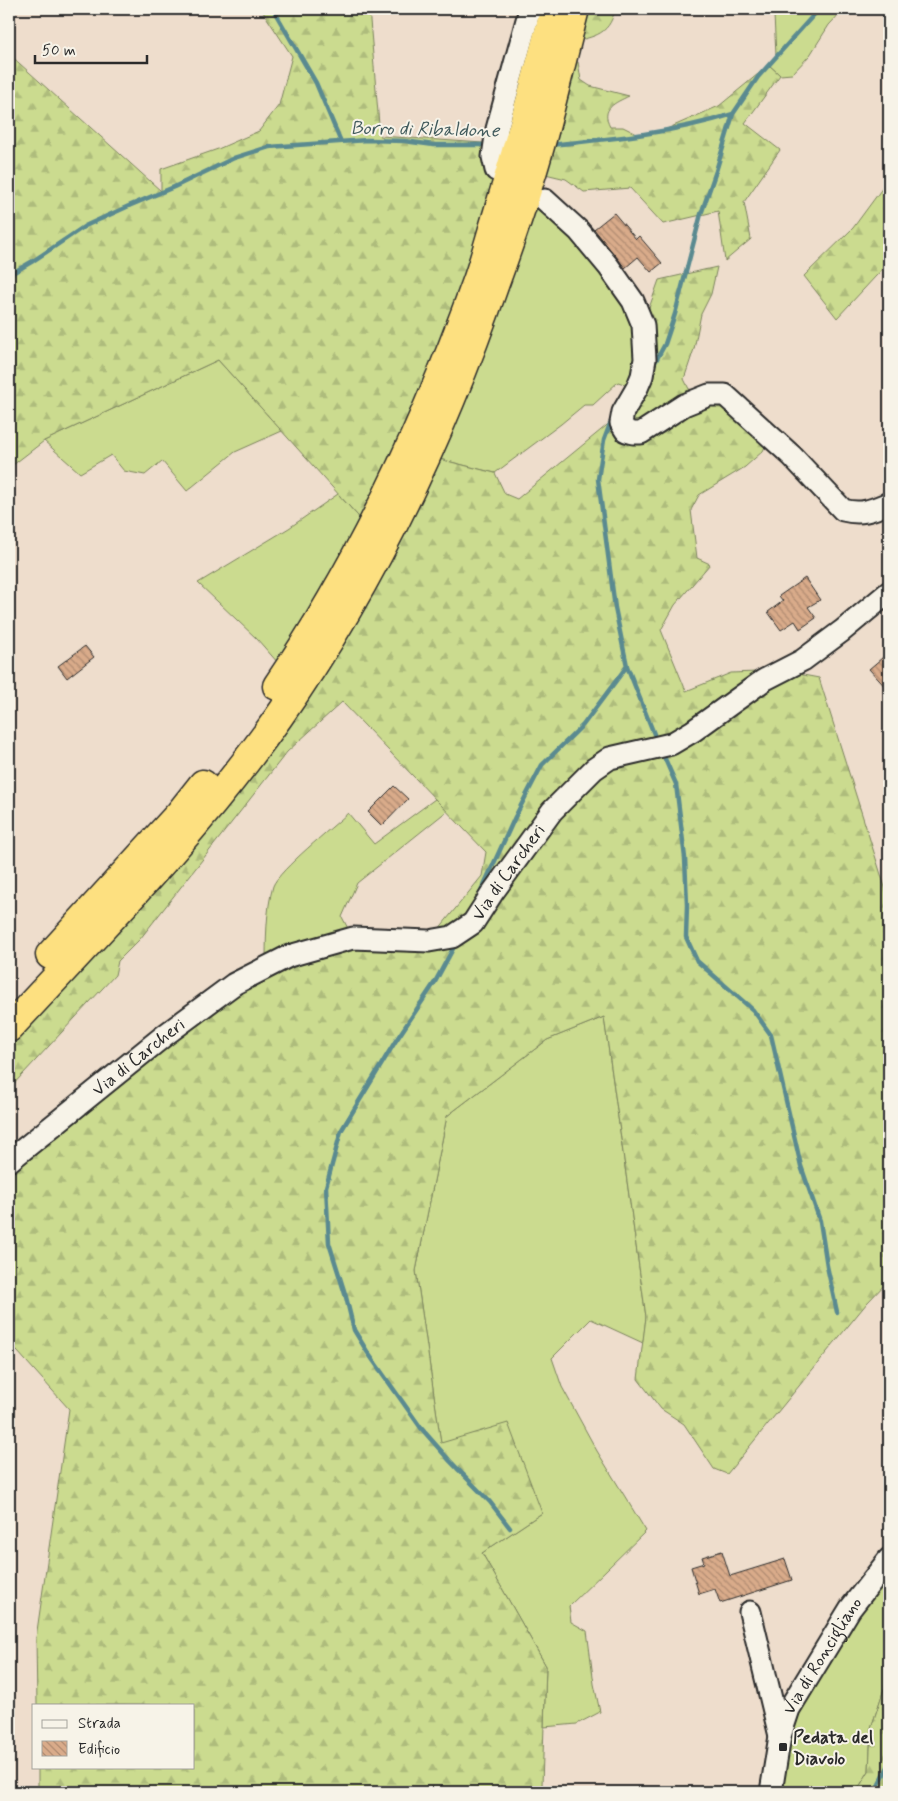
<svg xmlns="http://www.w3.org/2000/svg" width="898" height="1801" font-family="Mynerve,sans-serif">
<style>
.grass{fill:#cbdb8f;stroke:#7b835d}
.forest{fill:url(#forest-firs);stroke:#7b835d}
.lines{fill:none;stroke-linecap:round;stroke-linejoin:round}
.stream{stroke:#5a8a90;stroke-width:4.5}
.building{fill:url(#building-back-hatch);stroke:#2b2b2b}
.minor-casing{stroke:#2b2b2b;stroke-width:25}
.highway-casing{stroke:#2b2b2b;stroke-width:31}
.minor{stroke:#f7f3e8;stroke-width:21}
.highway{stroke:#fde080;stroke-width:28}
.poi-dot{fill:#2b2b2b;stroke:#f7f3e8;stroke-width:2}
.labels{text-anchor:middle;stroke-width:4;stroke-linejoin:round;paint-order:stroke}
.street-label{font-size:18px;fill:#2b2b2b;stroke:#f7f3e8}
.poi-label{font-size:18px;font-weight:bold;fill:#2b2b2b;stroke:#f7f3e8;text-anchor:start}
.water-label{font-size:19px;font-style:italic;fill:#425b5d;stroke:#f7f3e8}
</style>
<defs>
<pattern id="forest-firs" width="22" height="20" patternUnits="userSpaceOnUse" patternTransform="scale(1.25)"><rect width="22" height="20" fill="#cbdb8f"/><path d="M5 1l3.5 6h-7zM16 11l3.5 6h-7z" fill="#aebc7c"/></pattern>
<pattern id="building-back-hatch" width="6" height="6" patternUnits="userSpaceOnUse" patternTransform="scale(1.25)"><rect width="6" height="6" fill="#d9ab8a"/><path d="M-1 5l2 2M0 0l6 6M5-1l2 2" fill="none" stroke="#b08b71"/></pattern>
</defs>
<rect width="100%" height="100%" fill="#edc"/>
<filter id="ink" filterUnits="userSpaceOnUse"><feTurbulence type="fractalNoise" baseFrequency=".02" numOctaves="2"/><feDisplacementMap in="SourceGraphic" scale="10" xChannelSelector="R" yChannelSelector="G"/><feConvolveMatrix kernelMatrix="1 2 1 2 8 2 1 2 1" color-interpolation-filters="sRGB"/></filter>
<g filter="url(#ink)">
<!-- grass -->
<path class="grass" d="M766,9H844L829,25L810,55L792,74L780,75L769,65L776,56L774,15Z
M527,189L633,301L637,388L618,382L593,405H584L561,424L495,473L427,456Z
M218,360L282,431L235,452L187,491L162,461L145,475L124,471L111,455L80,473L44,441Z
M338,494L358,516L368,533L286,672L257,639L198,583L289,528Z
M435,799L447,811L357,883L342,917L353,938L266,967C266,942 266,910 273,886C279,870 333,827 348,813L374,844Z
M604,1017L646,1317L643,1343L591,1319L552,1358L562,1387L597,1451L646,1531L569,1606L571,1622L587,1631L594,1684L600,1712L577,1724L544,1727L546,1666L482,1553L542,1513L441,1444L416,1271L447,1116L547,1040Z
M889,1559V1674L871,1728L869,1771L856,1792H771L780,1736Z"/>
<!-- forest -->
<path class="forest" d="M261,9H369L380,136L483,143L517,150L368,533L358,516L218,360L44,441L9,468V54L161,191V169L218,149L259,131L279,105L292,56Z
M575,9H615C609,38 591,36 566,44Z
M563,58L578,62L581,80L590,86L629,96C615,103 600,108 610,127H623L639,135L662,131L719,106L769,65L780,75L745,123L780,150L744,202L751,239L725,261L718,211L663,224L630,188L584,192L566,179L533,171Z
M889,179V262L837,318L804,276L853,228Z
M717,267L711,294L701,314L694,349L684,379L689,389L725,395L770,435L763,451L745,467L699,495L691,510L697,558L710,564L675,605L661,630L686,691L731,673L782,671L819,678L889,900V1280L867,1303L727,1474L714,1469L684,1424L661,1409L638,1379L646,1317L604,1017L547,1040L447,1116L416,1271L441,1443L508,1423L542,1513L482,1553L546,1666L542,1785L553,1792H38V1767H194V1705H37L36,1638L69,1409L9,1342V1161L234,984L353,938L429,941L482,876L486,852L342,702L287,752L140,939L118,961L115,975L9,1089V1028L239,770L427,456L495,473L505,494L517,499L623,412L643,325L659,280Z
M889,1674V1792H856L869,1771L871,1728Z"/>
<g class="lines">
<!-- stream -->
<path class="stream" d="M273,9L316,83L341,142
M550,145C611,139 673,133 733,114
M9,275L33,261L85,226L131,205L174,187L234,158L269,147L367,140L404,141L434,145H489
M653,366L665,344L675,314L701,214L716,171L733,114L758,77L819,9
M613,416L604,440L598,479L615,608L627,666L654,734
M665,759L676,784L685,858L687,905L686,937L697,961L753,1010L771,1035L801,1166L820,1221L827,1266L837,1312
M479,896L515,817L542,765L583,725L627,666
M455,945L435,982L395,1042L341,1131L326,1187L329,1243L346,1297L354,1330L368,1353L421,1428L450,1461L490,1502L510,1528
M875,1792L889,1765"/>
</g>
<!-- building -->
<path class="building" d="M614,213L636,239L639,236L662,263L651,272L638,257L625,268L594,229Z
M805,578L820,600L808,607L816,618L800,629L795,621L781,630L768,612L783,601L779,596Z
M85,646L94,657L67,678L58,666Z
M889,652V691L869,669Z
M394,786L408,799L382,826L368,812Z
M722,1551L730,1576L785,1559L792,1580L720,1603L715,1589L699,1594L691,1567L704,1563L702,1557Z"/>
<g class="lines">
<defs>
<g id="minor">
<path d="M496,170L493,157L497,129L530,9"/>
<path d="M545,200L579,231L609,267L633,301L643,325L645,359L642,376L637,388L623,412L621,423L626,431L633,433H641L684,405L709,395H725L792,456L843,510C862,515 872,510 889,503"/>
<path id="s1" d="M9,1161L165,1035L234,984L289,956L353,938L429,941L452,937L473,923L493,892L552,811L594,769L610,758L671,744L693,731L764,680L803,660L842,631L889,592"/>
<path d="M750,1612L780,1736"/>
<path id="s2" d="M771,1792L780,1736L789,1709L850,1609L889,1559"/>
</g>
<path id="highway" d="M277,686C362,561 426,423 477,281C485,258 491,235 498,212C519,145 537,77 555,9
M50,955L180,813L203,784
M9,1028C102,928 199,830 278,718C372,585 442,436 495,283C514,231 532,178 546,124C556,86 565,47 575,9"/>
</defs>
<!-- minor casing -->
<use href="#minor" class="minor-casing"/>
<!-- highway casing -->
<use href="#highway" class="highway-casing"/>
<!-- minor -->
<use href="#minor" class="minor"/>
<!-- highway -->
<use href="#highway" class="highway"/>
</g>
</g>
<!-- markers -->
<rect class="poi-dot" x="778" y="1742" width="10" height="10" rx="2.5"/>
<g class="labels">
<!-- street labels -->
<g class="street-label">
<text dy="6" stroke="none"><textPath href="#s1" startOffset="601">Via di Carcheri</textPath></text>
<text dy="6" stroke="none"><textPath href="#s1" startOffset="166">Via di Carcheri</textPath></text>
<text dy="6" stroke="none"><textPath href="#s2" startOffset="148">Via di Roncigliano</textPath></text>
</g>
<!-- poi labels -->
<g class="poi-label">
<text x="793" y="1743">Pedata del<tspan x="793" dy="21">Diavolo</tspan></text>
</g>
<!-- water labels -->
<g class="water-label">
<text transform="translate(425 128) rotate(1)" y="7">Borro di Ribaldone</text>
</g>
</g>
<!-- margin -->
<rect width="898" height="1801" fill="none" stroke="#f7f3e8" stroke-width="30"/>
<rect x="15" y="15" width="868" height="1771" fill="none" stroke="#2b2b2b" stroke-width="2" filter="url(#ink)"/>
<!-- legend -->
<rect x="32" y="1704" width="162" height="65" fill="#f7f3e8" stroke="#a5a39c"/>
<rect x="42" y="1720" width="25" height="8" fill="#f7f3e8" stroke="#a5a39c"/>
<text x="78" y="1728" font-size="15" fill="#2b2b2b">Strada</text>
<rect x="42" y="1741" width="25" height="15" fill="url(#building-back-hatch)" stroke="#a5a39c"/>
<text x="78" y="1754" font-size="15" fill="#2b2b2b">Edificio</text>
<!-- scale -->
<path d="M35 55v8h112v-8" fill="none" stroke="#2b2b2b" stroke-width="2.5"/>
<text x="42" y="55" font-size="15" fill="#2b2b2b" stroke="#f7f3e8" stroke-width="4" paint-order="stroke">50 m</text>
</svg>
